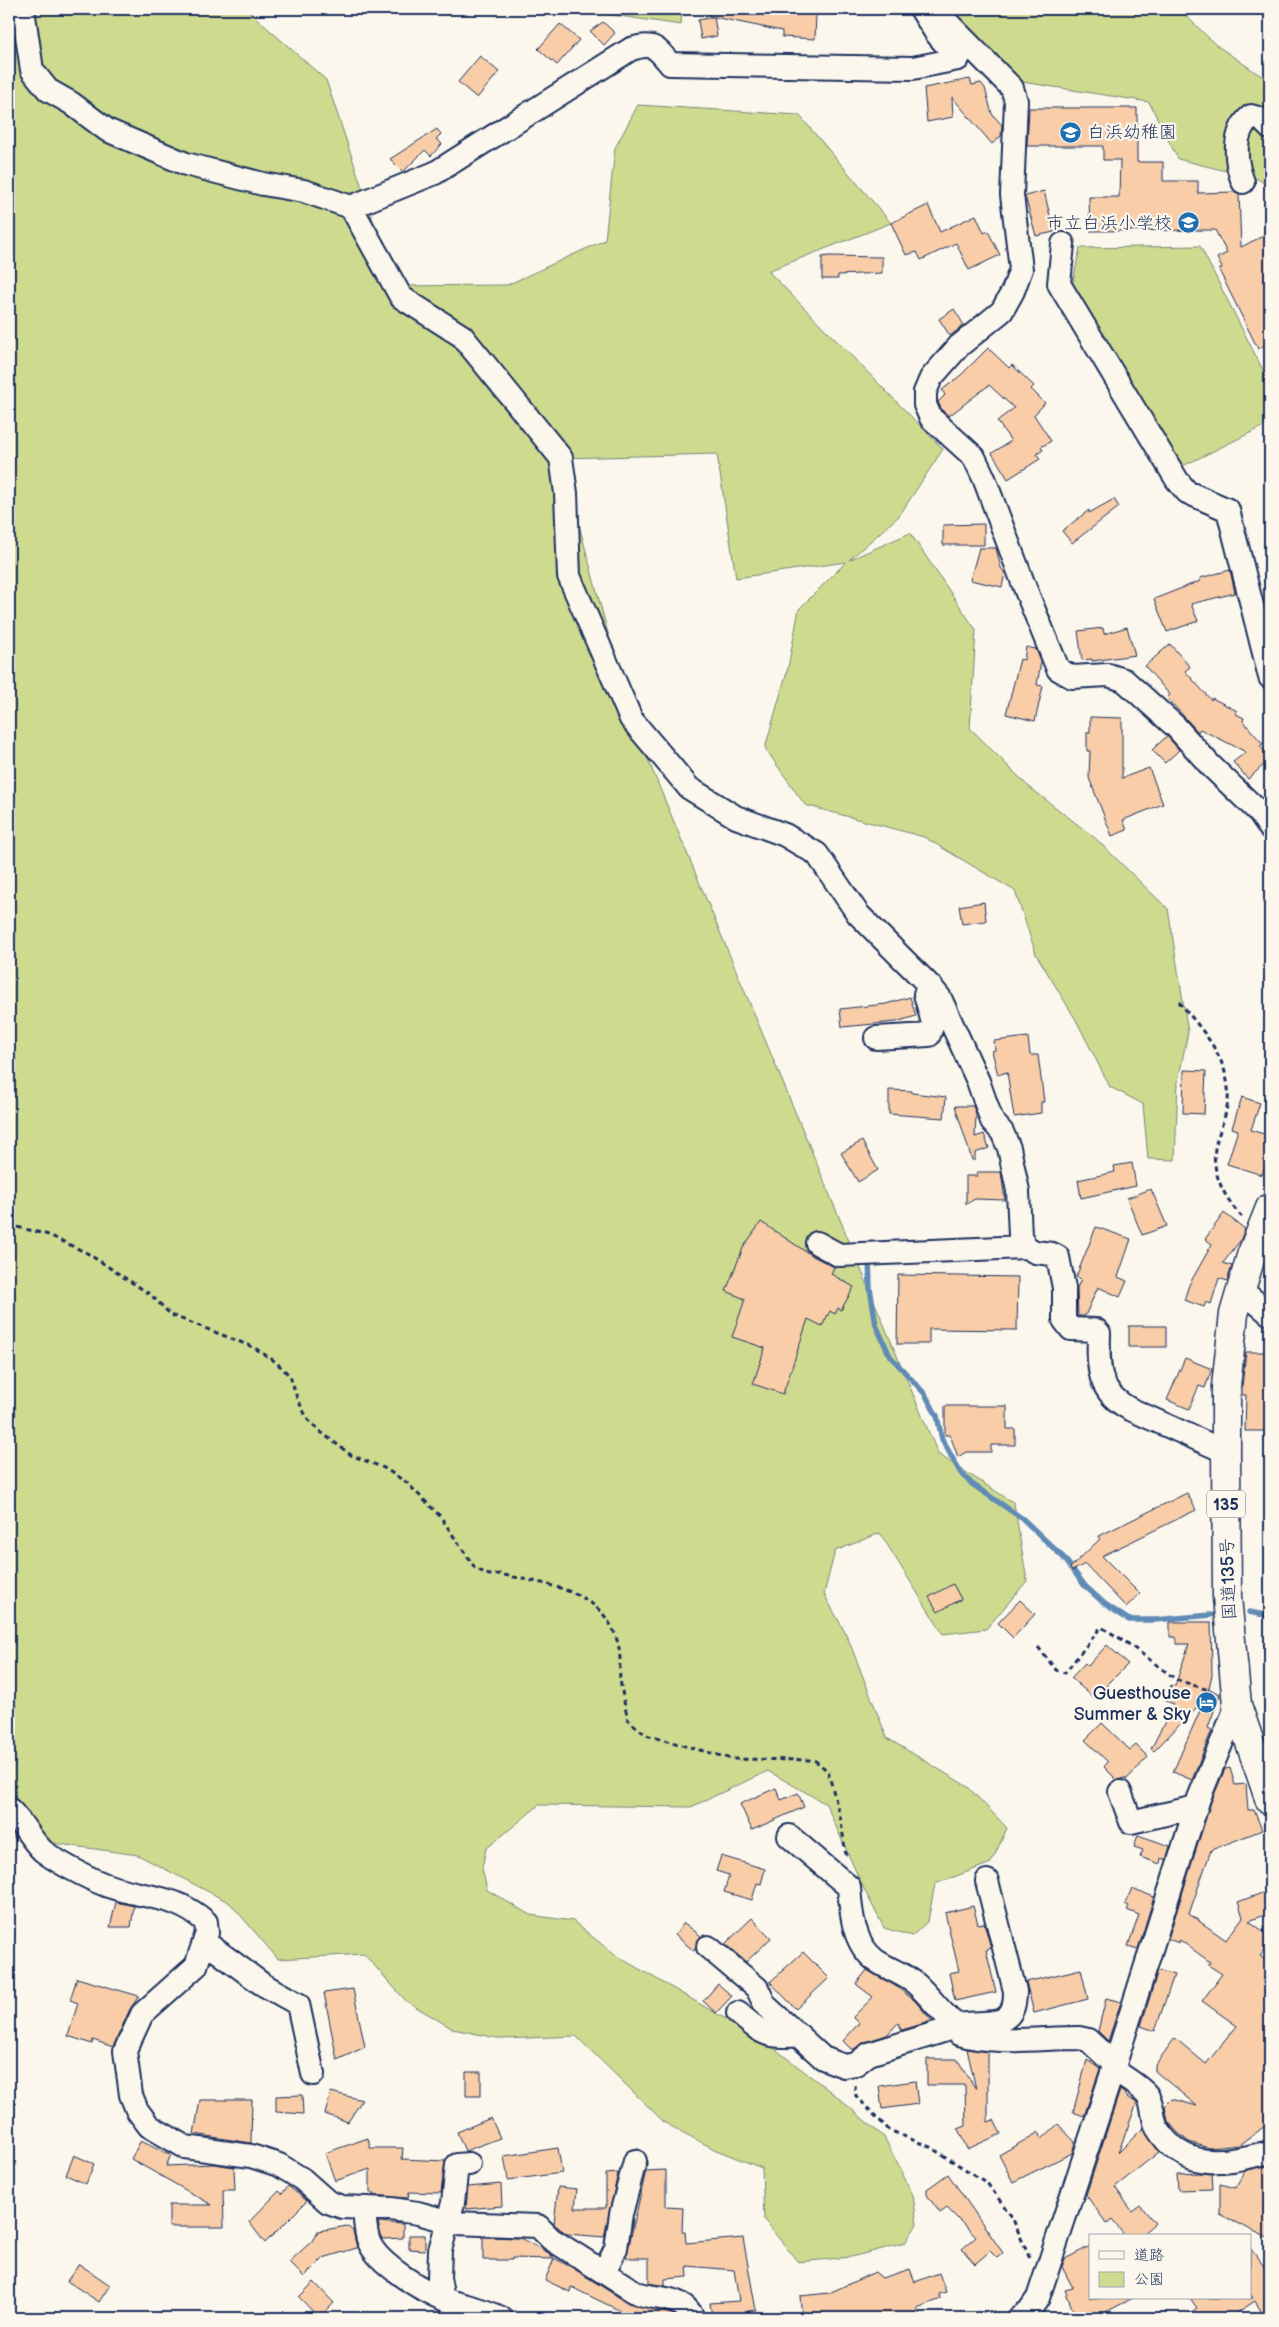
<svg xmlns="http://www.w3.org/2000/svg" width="1279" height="2327" font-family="'Balsamiq Sans','Klee One',sans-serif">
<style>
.green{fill:#cedb8f;stroke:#748576}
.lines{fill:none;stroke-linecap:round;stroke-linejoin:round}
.stream{stroke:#618bb6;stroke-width:5.5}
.building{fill:#f8cda7;stroke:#1b2f5e}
.minor-casing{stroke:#1b2f5e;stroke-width:26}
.highway-casing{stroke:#1b2f5e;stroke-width:31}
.path{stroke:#1b2f5e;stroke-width:3;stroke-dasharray:5 4;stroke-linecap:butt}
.minor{stroke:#fbf7ec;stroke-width:22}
.highway{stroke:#fbf7ec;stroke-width:28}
.labels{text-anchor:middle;stroke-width:4.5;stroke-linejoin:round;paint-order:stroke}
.shield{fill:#fbf7ec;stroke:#5e6b89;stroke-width:1}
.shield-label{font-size:16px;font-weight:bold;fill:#1b2f5e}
.poi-label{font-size:18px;fill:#1b2f5e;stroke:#fbf7ec;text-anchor:end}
.street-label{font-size:18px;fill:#1b2f5e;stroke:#fbf7ec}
</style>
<rect width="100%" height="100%" fill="#fbf7ec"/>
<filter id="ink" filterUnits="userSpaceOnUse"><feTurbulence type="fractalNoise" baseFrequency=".02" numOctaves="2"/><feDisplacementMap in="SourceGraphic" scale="10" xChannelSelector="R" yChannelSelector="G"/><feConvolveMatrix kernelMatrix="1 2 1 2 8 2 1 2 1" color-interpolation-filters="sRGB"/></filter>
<g filter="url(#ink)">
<!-- green -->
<path class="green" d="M9,9H246L326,80L395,286L507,285L605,240L615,148L638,105L799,115L891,223L768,271L943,449L899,516L849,560L910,533L976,630L970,728L1028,786L1095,838L1168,909L1188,1032L1178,1081L1175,1160L1148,1159L1143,1104L1110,1087L1076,1020L1036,954L1015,891L924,837L805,805L765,748L788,668L799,609L846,562L736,578L717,454L561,458L631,719L938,1454L1014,1503L1027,1581L986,1629L943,1634L880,1533L835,1551L824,1594L847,1636L887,1738L968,1787L1007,1828L991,1863L935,1884L928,1921L912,1936L884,1928L861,1883L826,1804L768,1771L691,1807L539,1805L486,1849L482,1868L487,1890L530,1915L573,1921L615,1955L766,2042L835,2095L884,2137L913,2195L917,2224L905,2243L851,2257L798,2262L764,2220L762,2168L716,2150L665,2123L576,2036L502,2039L453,2029L406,2001L364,1954L278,1959L230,1903L138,1855L9,1837Z
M571,9H682L681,25Z
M945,9H1179L1216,45L1270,82V188L1258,179L1178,159L1149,102L1003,79Z
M1200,246L1270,384L1266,425L1179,468L1071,291L1080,248Z"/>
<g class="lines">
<!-- stream -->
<path class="stream" d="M869,1258L870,1288L876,1325L890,1356L925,1394L937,1416L942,1439L960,1472L972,1484L1023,1519L1064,1558L1085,1586L1105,1604L1129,1620H1155L1211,1615
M1249,1612L1270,1616"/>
</g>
<!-- building -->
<path class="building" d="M710,9H762L761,12L816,14L815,39L782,37V31L709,16Z
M714,17L717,36L701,39L698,20Z
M603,22L615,33L604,45L590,31Z
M560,24L579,40L557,65L538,49Z
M480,56L499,72L477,98L458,82Z
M970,79L972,85L981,83L985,88L992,114L1002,125L1001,136L992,144L952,97L953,117L927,122L924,88Z
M1029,108H1137V162H1163V181H1198V193L1235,192L1239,194L1241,247L1265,235L1270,244V342L1258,349L1219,270L1222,268L1217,258L1227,253L1215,230L1090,231L1089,197H1119L1120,160H1103V146H1027Z
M437,129L441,134L436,139L442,144L431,156L425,150L403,172L390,159Z
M1044,191L1054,232L1036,236L1025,196Z
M928,205L940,232L976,215L984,233L988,231L1000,255L969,270L956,243L921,260L917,252L906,255L891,223Z
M829,256L882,257V273L838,275V279H822V257Z
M954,309L964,325L950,336L939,319Z
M988,348L1009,368L1012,365L1034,386L1031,389L1045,403L1034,415L1051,441L1041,447L1043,450L1037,454L1040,459L1008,479L992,453L1011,441L997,421L1014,408L989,385L949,416L942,410L938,402L945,395L942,390L961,375Z
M1114,499L1119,507L1072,543L1062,531L1089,510V513Z
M984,524V545H943V525Z
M979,548H996L1001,568L1005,573L1002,587L970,580Z
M1230,570L1235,593L1191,604L1198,621L1167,632L1154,599L1200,581V578Z
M1127,627L1135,655L1092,661V659L1082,660L1078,631L1103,628L1104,634Z
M1170,644L1190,667L1185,671L1211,700L1212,698L1237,711L1236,714L1244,718L1243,721L1263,744L1260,746L1270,758V764L1267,762L1248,779L1233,762L1246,752L1200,729L1198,732L1167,698L1170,695L1145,666Z
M1026,647L1036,649L1041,662L1037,685L1043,686L1035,721L1006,714L1020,659L1024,660Z
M1090,717L1122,718V778L1149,768L1163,804L1123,820L1127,830L1112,836L1089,778L1090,751H1087V732H1090Z
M1167,736L1179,750L1165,763L1152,750Z
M984,902L986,921L962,924L959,906Z
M910,997L916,1016L896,1022L842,1027L840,1009L886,1004Z
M1028,1037L1030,1055H1038L1044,1102H1041V1113L1014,1117L1007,1072L998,1075L992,1051L995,1050L994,1041Z
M1184,1070L1206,1071L1204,1114L1183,1113Z
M889,1090L912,1091V1093L946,1097L944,1118L889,1114Z
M1242,1097L1260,1103L1251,1130L1270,1136V1151L1262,1175L1227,1164L1238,1130L1232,1128Z
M955,1106H973L976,1114L975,1137L984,1134L989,1148L975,1153V1160H972Z
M862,1141L878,1170L858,1182L841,1153Z
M1132,1163L1136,1186L1081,1198L1078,1180L1115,1172L1114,1166Z
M976,1172H1001L1005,1200L975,1199L966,1204V1176H977Z
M1151,1189L1167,1226L1142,1235L1127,1198Z
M1224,1213L1245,1229L1240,1241L1223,1263L1232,1266L1227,1281L1219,1278L1211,1304L1206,1302L1204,1307L1184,1300L1189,1285L1212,1244L1205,1239Z
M761,1222L811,1255L834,1267L831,1274L854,1287L841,1310L838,1308L835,1314L830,1311L822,1326L808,1319L783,1394L753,1384L765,1348L732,1337L745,1299L726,1291L743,1248Z
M1096,1227L1131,1239L1118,1277L1127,1281L1120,1297L1098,1287L1085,1316H1078L1077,1288L1081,1279L1076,1277Z
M898,1275L1018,1277L1017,1330L929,1329V1344H897Z
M1129,1326H1166V1347H1129Z
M1246,1352H1270V1431H1245L1246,1395H1242V1387Z
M1185,1358L1212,1369L1205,1388L1199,1386L1189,1409L1167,1400Z
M945,1406H1007V1429H1015V1445H991V1452H966L958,1457L950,1435H945Z
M1187,1493L1196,1510L1102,1556L1140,1594L1126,1607L1085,1564L1072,1571L1070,1568L1100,1539L1099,1536Z
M953,1584L961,1599L938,1612L929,1597Z
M1020,1600L1035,1614L1013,1638L998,1623Z
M1170,1622H1211L1212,1675L1208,1692L1209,1689L1220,1694L1208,1728L1212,1730L1192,1780L1173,1772L1205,1699L1154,1751L1151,1749L1174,1704L1166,1701L1171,1685L1175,1686L1189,1644H1176V1637H1170Z
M1107,1645L1128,1664L1094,1698L1071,1678L1085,1663L1088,1666Z
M1102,1723L1130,1750L1136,1745L1148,1757L1126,1780L1125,1778L1117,1780L1104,1767L1108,1762L1085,1740Z
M1230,1768L1235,1785L1246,1784L1248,1810H1254L1262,1830L1211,1850L1189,1914L1226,1940L1243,1917L1238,1902L1270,1890V1913L1249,1921L1270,1936V1943L1260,1956L1270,1964V2122L1240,2145L1209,2148L1189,2142L1178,2133L1168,2121L1165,2106L1172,2099L1197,2106L1155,2071V2065L1175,2038L1206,2064L1237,2026L1202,2001L1222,1974L1208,1965L1210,1962L1180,1940L1179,1943L1168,1939L1211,1802L1225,1769Z
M776,1788L781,1800L798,1793L804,1807L752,1830L740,1804Z
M1138,1835L1170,1846L1166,1860L1161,1858L1160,1864L1140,1857L1143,1850L1134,1847Z
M721,1856L765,1869L761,1884L757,1883L752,1900L724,1892L729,1875L716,1871Z
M1132,1888L1154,1897L1138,1949L1128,1946L1139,1915L1127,1910L1129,1906L1125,1904Z
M116,1902L134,1906L131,1927H110Z
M973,1906L978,1924L984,1923L991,1948L986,1950L996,1992L955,2001L949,1973L959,1971L945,1913Z
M752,1918L771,1938L746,1962L725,1944Z
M684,1923L701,1936L694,1951L675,1935Z
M803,1952L829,1978L796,2009L770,1982Z
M1081,1969L1088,1999L1034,2013L1026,1982Z
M867,1970L897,1987L914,2000L932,2021L902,2030L898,2023L887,2035L865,2042L852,2050L843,2041L859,2023L853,2017L873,1997L856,1984Z
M1158,1970L1174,1975L1155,2031L1141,2026Z
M77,1978L139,1996L130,2009L113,2047L93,2040L92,2044L68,2036L78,2003L70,2000Z
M718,1984L732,1996L716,2013L703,2001Z
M353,1989L365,2047L337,2060L324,1993Z
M1106,1998L1121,2002L1108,2041L1098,2031Z
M967,2049L988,2052V2122L994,2120L1001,2134L967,2149L958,2129L966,2126L965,2085H927V2059H957L976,2089Z
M1087,2060L1100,2069L1084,2116L1073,2112Z
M466,2072H481V2096H466Z
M915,2081L918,2104L882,2109L879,2086Z
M1120,2090L1125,2094V2096L1137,2103L1118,2153L1143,2128L1159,2152L1115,2187L1132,2211L1140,2205L1155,2223L1140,2236H1125L1112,2220L1107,2224L1086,2195Z
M331,2092L362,2100L348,2122L325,2114Z
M302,2095L303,2114L276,2112V2096Z
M200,2100H252L251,2143L194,2134Z
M491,2118L500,2138L465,2151L457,2132Z
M1058,2124L1075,2142L1072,2153L1013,2182L999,2155L1039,2132L1042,2139Z
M368,2138L370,2148H403L402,2159L445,2161L441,2193L409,2192L408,2198L373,2195V2193H370V2169L335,2181L325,2153Z
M141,2140L171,2155L166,2166L214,2164L234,2167L235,2190H223L224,2227H169V2205H212L131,2159Z
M558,2148L562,2173L508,2180L504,2156Z
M74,2155L94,2164L86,2184L66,2175Z
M1270,2165V2239L1220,2215V2184L1236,2188L1244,2171Z
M666,2170V2207L683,2208L682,2232H685L686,2243L743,2238L756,2310L748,2311V2318H712L710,2303L739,2301L734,2270L687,2266L688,2277L665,2279V2286L649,2283V2258H626L646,2171Z
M618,2173L604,2237L567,2234L554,2224L558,2187L577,2189L575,2208H606V2174Z
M1200,2173L1212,2174L1213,2189L1178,2190L1177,2174Z
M948,2174L1003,2253L997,2258L990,2251L975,2264L962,2249L976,2237L947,2208L940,2213L927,2195V2189Z
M501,2184L502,2206L466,2209L468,2187Z
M288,2186L307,2201L265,2243L249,2222L279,2191L282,2194Z
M378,2222L403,2224V2238L382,2239Z
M347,2226L353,2231L357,2248L323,2258L304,2277L289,2262L312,2241L318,2231Z
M409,2235H425V2250L409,2249Z
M483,2237L520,2238L543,2250L554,2256H550L571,2267L628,2303L671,2314L678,2318H635L571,2287L570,2292L545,2280L554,2259L512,2258V2260H483Z
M1090,2246V2298H1133L1106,2312L1109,2318H1076L1065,2290L1073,2288L1062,2267L1065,2259Z
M1250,2248L1270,2274V2318H1265L1255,2301L1229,2318H1183L1197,2308L1190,2298H1253L1250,2294Z
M79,2264L110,2285L99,2302L67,2281Z
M910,2269L915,2282L939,2273L946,2292L939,2294L941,2299L917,2308L921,2318H802L800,2296L829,2293L875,2272L882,2278Z
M314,2282L334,2303L319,2318L299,2297Z"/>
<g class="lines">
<defs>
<path id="minor" d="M23,9L32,70L48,90L71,103L107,130L186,164L263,184L304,191L351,207L435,173L631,49C653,42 656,47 670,64L913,68L958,59L936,33L921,9
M938,13L1012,88L1016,101L1012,195L1021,269L1013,291L1002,311L959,346L931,378L925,392V405L931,418L974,457L984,478L1025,588L1058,669L1072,677L1108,675L1124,680L1176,727L1210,765L1259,812L1270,828
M1243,182C1235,162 1232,132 1251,116L1261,119L1270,128
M351,207L401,297L462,336L561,458L566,493L569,576L631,719L689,788L736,817L785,835L817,854L858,914L931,987L940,998L978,1081L992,1121L1002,1132L1009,1148L1018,1191L1020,1236L1026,1247L1035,1252L1052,1254L1058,1257L1064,1288V1320L1071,1329L1096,1330L1099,1333C1098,1367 1097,1392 1130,1409L1226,1452
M1063,244L1059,284L1177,480L1187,492L1228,510L1270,677
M876,1038L929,1035L933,1023L925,994L927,991
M817,1243L839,1255L1026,1247
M1240,1289L1270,1314
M1120,1792L1131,1822L1196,1807
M9,1809C22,1821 30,1839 43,1851C56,1861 81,1874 96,1881C136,1900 170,1890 206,1922L207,1933L196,1966L142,2014L125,2051L131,2095L137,2110L149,2126L185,2147L251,2156L279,2165L302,2179L328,2202L342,2207L391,2209L418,2213L454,2223L538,2226L551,2239L635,2292C655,2301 683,2294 693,2318
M789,1836L849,1887C851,1913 853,1943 875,1960C888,1969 904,1974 915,1983C930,1996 940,2012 955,2024
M205,1942L262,1984L298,2004L313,2074
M708,1947L757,1988L765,2005L823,2058L844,2066L856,2064L869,2054L946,2030C974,2013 1016,2040 1015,1991L987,1881
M738,2013C762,2033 766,2039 799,2035
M959,2034C996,2045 1040,2038 1079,2038L1088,2040L1115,2065
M1113,2070C1124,2077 1138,2085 1147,2095C1154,2105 1152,2118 1157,2128C1185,2174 1227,2162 1270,2152
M364,2208C365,2219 365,2232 369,2242C378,2264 424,2292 446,2300C464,2306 484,2309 501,2318
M604,2272L616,2248L621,2214L635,2161
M443,2299L439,2278L440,2250L453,2203L457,2165L469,2164
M1019,2318L1029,2311L1038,2298L1113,2070L1199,1798L1237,1705"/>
<path id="highway" d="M1270,1208L1251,1256L1234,1314L1226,1386V1452L1227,1597L1237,1705L1270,1801"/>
</defs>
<!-- minor casing -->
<use href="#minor" class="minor-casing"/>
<!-- highway casing -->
<use href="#highway" class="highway-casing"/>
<!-- path -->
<path class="path" d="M1179,1002C1200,1027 1225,1054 1228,1088C1230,1107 1222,1123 1217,1140C1208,1168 1224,1198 1242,1217
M9,1225L49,1235L87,1253L151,1295L171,1315L253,1347L276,1362L290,1376L297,1398L308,1420L322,1433L351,1455L384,1468L406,1482L440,1516L475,1568L489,1575L500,1574C548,1585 607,1589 619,1648C621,1658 619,1669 620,1679C622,1693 625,1707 628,1720L646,1735L732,1759L814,1760L828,1771L841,1821L846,1856
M1038,1647L1056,1670L1065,1673L1101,1627L1123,1640L1177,1680L1212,1691
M855,2085L856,2096L889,2130L930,2147L987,2183L1012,2217L1030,2259"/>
<!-- minor -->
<use href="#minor" class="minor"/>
<!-- highway -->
<use href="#highway" class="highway"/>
</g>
</g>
<!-- icons -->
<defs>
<symbol id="school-disc" viewBox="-11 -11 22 22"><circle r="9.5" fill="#1f6fb2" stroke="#fbf7ec"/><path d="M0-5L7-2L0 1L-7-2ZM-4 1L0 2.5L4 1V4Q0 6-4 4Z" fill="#fff"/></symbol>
<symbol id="hotel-disc" viewBox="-11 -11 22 22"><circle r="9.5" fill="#1f6fb2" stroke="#fbf7ec"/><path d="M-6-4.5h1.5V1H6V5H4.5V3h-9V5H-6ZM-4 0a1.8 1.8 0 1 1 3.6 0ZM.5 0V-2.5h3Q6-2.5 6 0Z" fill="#fff"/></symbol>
</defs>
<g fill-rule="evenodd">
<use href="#school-disc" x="1058" y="120" width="25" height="25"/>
<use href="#school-disc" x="1176" y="210" width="25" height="25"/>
<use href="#hotel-disc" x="1194" y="1690" width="25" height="25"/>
</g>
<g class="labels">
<!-- shield labels -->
<rect class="shield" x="1207" y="1490.5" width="38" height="27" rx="4"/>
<g class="shield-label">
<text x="1226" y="1510">135</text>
</g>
<!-- poi labels -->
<g class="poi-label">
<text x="1087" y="138" text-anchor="start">白浜幼稚園</text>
<text x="1172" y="229">市立白浜小学校</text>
<text x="1191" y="1699">Guesthouse<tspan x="1191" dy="21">Summer &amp; Sky</tspan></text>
</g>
<!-- street labels -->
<g class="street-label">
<text transform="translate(1228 1579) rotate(-92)" y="6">国道135号</text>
</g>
</g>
<!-- margin -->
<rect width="1279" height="2327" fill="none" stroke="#fbf7ec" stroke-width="30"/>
<rect x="15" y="15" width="1249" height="2297" fill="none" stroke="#1b2f5e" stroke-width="2" filter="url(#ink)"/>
<!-- legend -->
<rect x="1089" y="2234" width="162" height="65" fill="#fbf7ec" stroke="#a1a7b3"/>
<rect x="1099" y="2251" width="25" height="8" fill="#fbf7ec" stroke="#a1a7b3"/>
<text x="1134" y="2260" font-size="15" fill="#1b2f5e">道路</text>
<rect x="1099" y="2272" width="25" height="15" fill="#cedb8f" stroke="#a1a7b3"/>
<text x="1134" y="2284" font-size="15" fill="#1b2f5e">公園</text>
</svg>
